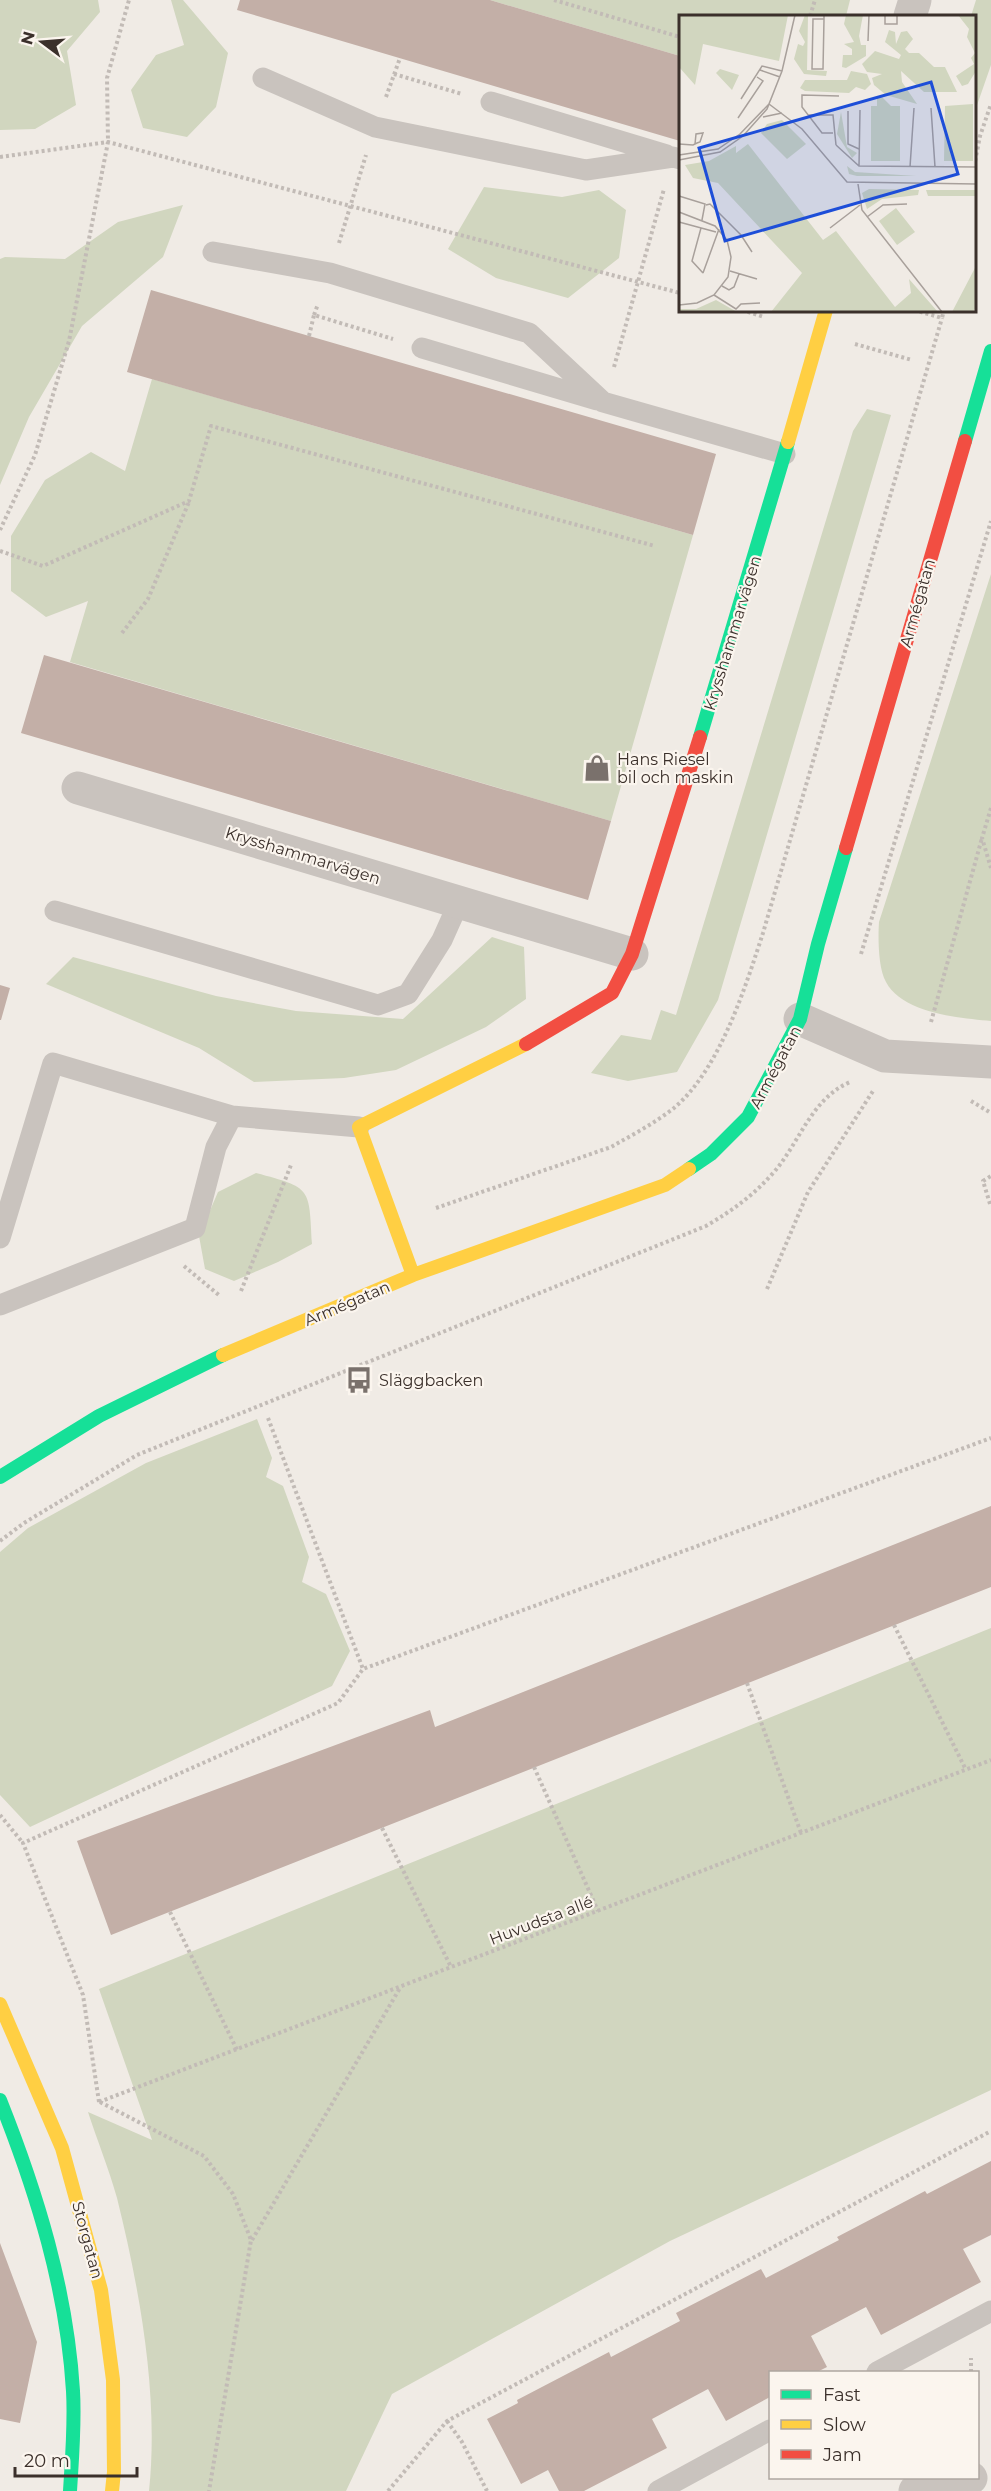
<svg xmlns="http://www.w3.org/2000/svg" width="991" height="2491" font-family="Montserrat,sans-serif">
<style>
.green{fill:#d1d6bf}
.building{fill:#c3afa7}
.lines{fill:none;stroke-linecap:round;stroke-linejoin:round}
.path{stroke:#c2bbb6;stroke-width:4;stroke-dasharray:3 3;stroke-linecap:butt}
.lane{stroke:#c9c3be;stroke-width:21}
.street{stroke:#c9c3be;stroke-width:33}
.fast{stroke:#16e098;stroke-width:14}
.slow{stroke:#ffcf43;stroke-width:14}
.jam{stroke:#f24e42;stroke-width:14}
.labels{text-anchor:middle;stroke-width:4.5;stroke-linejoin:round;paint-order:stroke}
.street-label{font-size:16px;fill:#3b302b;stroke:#fbf5ee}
.poi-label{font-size:16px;fill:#3b302b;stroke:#fbf5ee;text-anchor:start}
.inset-road{fill:none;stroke:#a8a09b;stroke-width:1.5}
.view{fill:#1d4ed8;fill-opacity:0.15;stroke:#1d4ed8;stroke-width:3}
.inset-edge{fill:none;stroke:#3b302b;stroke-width:3}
</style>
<rect width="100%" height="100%" fill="#f0ebe5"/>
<!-- green -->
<path class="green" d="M0,0H98L100,12L67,51L76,105L35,129L0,130Z
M171,0H183L228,53L216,107L187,137L143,128L131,90L156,55L184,45Z
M490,0H850L846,16H680V56Z
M976,0H991V65L975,111L974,16H971Z
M484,187L562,197L599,190L626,210L619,258L568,298L496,278L448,249Z
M183,205L163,257L82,326L29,417L0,485V259L5,257L65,259L118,222Z
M152,379L693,535L611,821L70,662L88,601L46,617L11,591V536L45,480L91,452L125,471Z
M867,409L891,415L718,1000L677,1072L628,1081L591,1073L621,1035L651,1040L661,1010L676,1015L853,431Z
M991,574V1021C959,1018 902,1013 886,982C878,968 878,937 879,922Z
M492,937L524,947L526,999L486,1027L396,1070L344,1078L254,1082L199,1048L46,984L73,957L216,996L296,1011L403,1019Z
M256,1173C312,1188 309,1187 312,1244L278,1262L234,1281L205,1269L199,1236L218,1192Z
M257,1419L272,1458L266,1477L283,1486L309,1557L302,1582L326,1594L350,1651L332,1686L30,1827L0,1795V1552L28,1528L146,1463Z
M991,1628V2090L670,2241L392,2394L346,2491H149C159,2396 140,2291 117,2198C109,2169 97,2140 88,2112L152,2140L99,1989Z"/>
<!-- building -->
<path class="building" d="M240,0H490L680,56V141L237,10Z
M151,290L716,454L693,535L127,372Z
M44,655L611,821L588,900L21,733Z
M0,985L10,988L1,1020H0Z
M991,1506V1587L111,1935L77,1841L430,1710L435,1727Z
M991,2161V2235L963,2249L981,2282L881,2335L866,2307L811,2336L827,2367L817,2372H770V2397L726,2421L708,2389L652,2419L667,2448L584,2491H559L548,2470L521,2484L487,2419L518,2403L517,2400L609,2352L611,2357L680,2321L676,2313L761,2269L766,2278L839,2240L837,2237L925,2191L927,2194Z
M0,2243L37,2342L20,2423L0,2419Z"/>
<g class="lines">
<!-- path -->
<path class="path" d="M554,0L680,37
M810,16L815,0
M394,74L462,94
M386,97L400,58
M0,157L108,142L680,293
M974,167L980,136L991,104
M339,243L366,155
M742,310L764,317
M914,310L942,318L944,310
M314,315L318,304
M309,336L314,315L393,339
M855,344L912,360
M614,367L664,189
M0,530L35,455L69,341L108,142L107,78L129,0
M0,551L43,566L189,501L211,426L655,546
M122,633L148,599L189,502
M991,808L982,838L991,868
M861,954L991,521
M931,1022L982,838
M971,1101L991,1113
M990,1204L983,1181L991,1176
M436,1208L611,1147C632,1135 655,1123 674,1108C720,1069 745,988 763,933L942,318
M184,1266L220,1296
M767,1289L808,1192L873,1091
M241,1291L291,1165
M268,1418L363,1669
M0,1541L24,1523L137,1455L706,1226C733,1210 754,1195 774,1172C800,1142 811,1099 850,1082
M894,1625L966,1770
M747,1683L801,1833
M534,1767L598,1911
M0,1815L23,1843
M382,1828L451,1967
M170,1912L237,2050
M99,2102L83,1995L23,1843L338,1703L363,1669L991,1438
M99,2102L991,1760
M100,2102L204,2156L233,2194L251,2240L209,2491
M252,2240L400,1988
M971,2372V2358
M447,2421L462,2442L487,2491
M388,2491L447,2421L991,2131"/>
<!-- lane -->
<path class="lane" d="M263,78L375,127L586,170L673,157L680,159
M491,102L667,155
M213,252L330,273L529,333L603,402L785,454
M422,348L597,400
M55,911L378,1005L408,994L442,940L459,902
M0,1238L53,1063L232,1116L359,1127
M0,1305L195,1228L216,1147L232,1116
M877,2372L991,2311
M658,2491L770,2430"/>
<!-- street -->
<path class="street" d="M910,16L915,0
M78,788L632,954
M800,1019L885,1056L991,1062
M915,2491L971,2478"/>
<!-- fast -->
<path class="fast" d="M965,441L991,351
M700,737L788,442
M689,1169L711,1154L748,1117L800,1019L818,944L846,848
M0,1477L99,1416L223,1355
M0,2100C37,2193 67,2290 73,2391C75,2424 72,2458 70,2491"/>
<!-- slow -->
<path class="slow" d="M788,442L826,310
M413,1275L359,1127L526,1044
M223,1355L413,1275L665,1185L689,1169
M0,2004L62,2148L101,2290L113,2380L114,2472L112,2491"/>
<!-- jam -->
<path class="jam" d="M846,848L965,441
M526,1044L612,993L632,954L700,737"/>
</g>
<!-- icons -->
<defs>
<symbol id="shop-bare" viewBox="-9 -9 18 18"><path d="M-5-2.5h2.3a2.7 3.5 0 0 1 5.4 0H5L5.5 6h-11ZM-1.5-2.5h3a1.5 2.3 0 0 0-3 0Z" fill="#7a716c" stroke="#fbf5ee" stroke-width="2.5" paint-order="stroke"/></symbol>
<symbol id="bus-bare" viewBox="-9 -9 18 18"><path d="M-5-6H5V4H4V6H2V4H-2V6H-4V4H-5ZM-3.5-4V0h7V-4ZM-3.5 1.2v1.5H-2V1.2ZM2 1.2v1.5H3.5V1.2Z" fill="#7a716c" stroke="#fbf5ee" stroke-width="2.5" paint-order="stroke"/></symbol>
</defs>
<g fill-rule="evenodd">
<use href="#shop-bare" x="578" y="749" width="38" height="38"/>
<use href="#bus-bare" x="340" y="1361" width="38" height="38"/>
</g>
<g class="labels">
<!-- street labels -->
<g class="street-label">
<text transform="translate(917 603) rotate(-74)" y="6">Armégatan</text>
<text transform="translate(732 633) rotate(-73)" y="6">Krysshammarvägen</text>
<text transform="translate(303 855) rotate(17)" y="6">Krysshammarvägen</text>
<text transform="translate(775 1067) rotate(-62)" y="6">Armégatan</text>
<text transform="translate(347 1303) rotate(-23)" y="6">Armégatan</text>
<text transform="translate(541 1920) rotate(-21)" y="6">Huvudsta allé</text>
<text transform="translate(88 2240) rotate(75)" y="6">Storgatan</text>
</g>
<!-- poi labels -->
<g class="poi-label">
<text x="617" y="765">Hans Riesel<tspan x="617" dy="18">bil och maskin</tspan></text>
<text x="379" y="1386">Släggbacken</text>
</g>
</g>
<!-- overview -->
<g transform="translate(679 15)">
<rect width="297" height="297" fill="#f0ebe5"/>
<path d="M0,0H109L100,46L24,29L16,70L0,52ZM126,0H139L129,1L128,55L148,56L147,61L125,59L115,44L119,29L124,31L126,27L120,16ZM167,0H184L180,21L182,30H187V41L167,53L163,52L164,40H173V34L165,29L175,27L165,9ZM279,0H297V56L289,69L283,71L277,61L295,49L292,43L296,38L288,22L290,14ZM210,15L216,17L217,29L222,17L228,16L234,24L226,34L230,38H240L255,52H266L278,77H245L222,56L223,67L238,89L207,80L195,70L193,63L203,59L188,57L183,49L196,36L220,44L222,40L206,27ZM41,54L60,60L53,75L37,58ZM172,56L188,59L192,69L186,75L177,72L170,78L126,76L121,73L126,65H168ZM203,82L212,91H221V146H192V91H198V83ZM294,89V146H265L266,91ZM162,97L168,132L178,138L173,143L158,119ZM103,105L127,129L108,144L82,118L88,109ZM69,129L144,225L157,216L216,292L232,278L230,264L259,297H92L123,258L39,168L14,163L6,150L30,146L57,131V138ZM168,151L176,157L237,161H178L170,159ZM190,174L240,175L239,180L203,184L188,194L183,178ZM247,175H297V181H249ZM217,193L236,217L218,230L200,206ZM297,251V292L294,297H273ZM37,285L58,297H0V294H17Z" fill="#d1d6bf"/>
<path class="inset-road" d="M145,0V4L144,54H133L134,4H145M206,0V9H218V0M189,26L190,0M81,55L101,62M62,84L83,51L103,56M90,89L123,114L168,167L297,169M252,93L256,152M169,96V129L180,134M129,100H154L157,130M84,102L103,98M59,103L84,66L78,62M154,118H143L123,92V80L160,81M0,129L14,130L18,128L21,127L24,118L17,119L16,129M157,130L180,151L297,152M0,140L39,134L61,119L90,89M0,145L41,137L64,121L88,94L103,56L116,0M180,151L181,95M231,152L235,93M179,169L183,195L263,297M0,181L26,189L23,205M27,190L31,189L62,220L73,237M0,197L36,211L48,225L52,242L49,262L35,280L18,288L0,290M188,202L204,190L228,189M0,207L37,217M22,213L13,246L24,258M151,213L181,190M51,256L78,264M24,258L40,214M43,271L50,275L55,272L60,259M35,280L57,294L62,289L81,288"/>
<path class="view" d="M252,67L279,159L46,226L20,133Z"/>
<rect width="297" height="297" class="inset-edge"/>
</g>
<!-- legend -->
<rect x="769" y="2371" width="210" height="108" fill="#fbf5ee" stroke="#aea6a0" stroke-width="1.5"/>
<rect x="781" y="2390" width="30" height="9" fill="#16e098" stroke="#aea6a0" stroke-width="1.5"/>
<text x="823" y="2401" font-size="18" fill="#3b302b">Fast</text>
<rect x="781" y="2420" width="30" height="9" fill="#ffcf43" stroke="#aea6a0" stroke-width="1.5"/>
<text x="823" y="2431" font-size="18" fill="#3b302b">Slow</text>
<rect x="781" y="2450" width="30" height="9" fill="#f24e42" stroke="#aea6a0" stroke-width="1.5"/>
<text x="823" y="2461" font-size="18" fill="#3b302b">Jam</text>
<!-- north arrow -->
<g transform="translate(42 42) rotate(286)" stroke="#fbf5ee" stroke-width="4.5" paint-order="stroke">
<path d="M0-4.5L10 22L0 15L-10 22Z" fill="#3b302b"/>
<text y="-9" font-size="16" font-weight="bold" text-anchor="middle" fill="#3b302b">N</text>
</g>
<!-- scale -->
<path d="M15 2467v9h122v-9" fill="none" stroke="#3b302b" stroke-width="3"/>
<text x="24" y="2467" font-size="18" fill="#3b302b" stroke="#fbf5ee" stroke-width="4.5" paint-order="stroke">20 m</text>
</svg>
